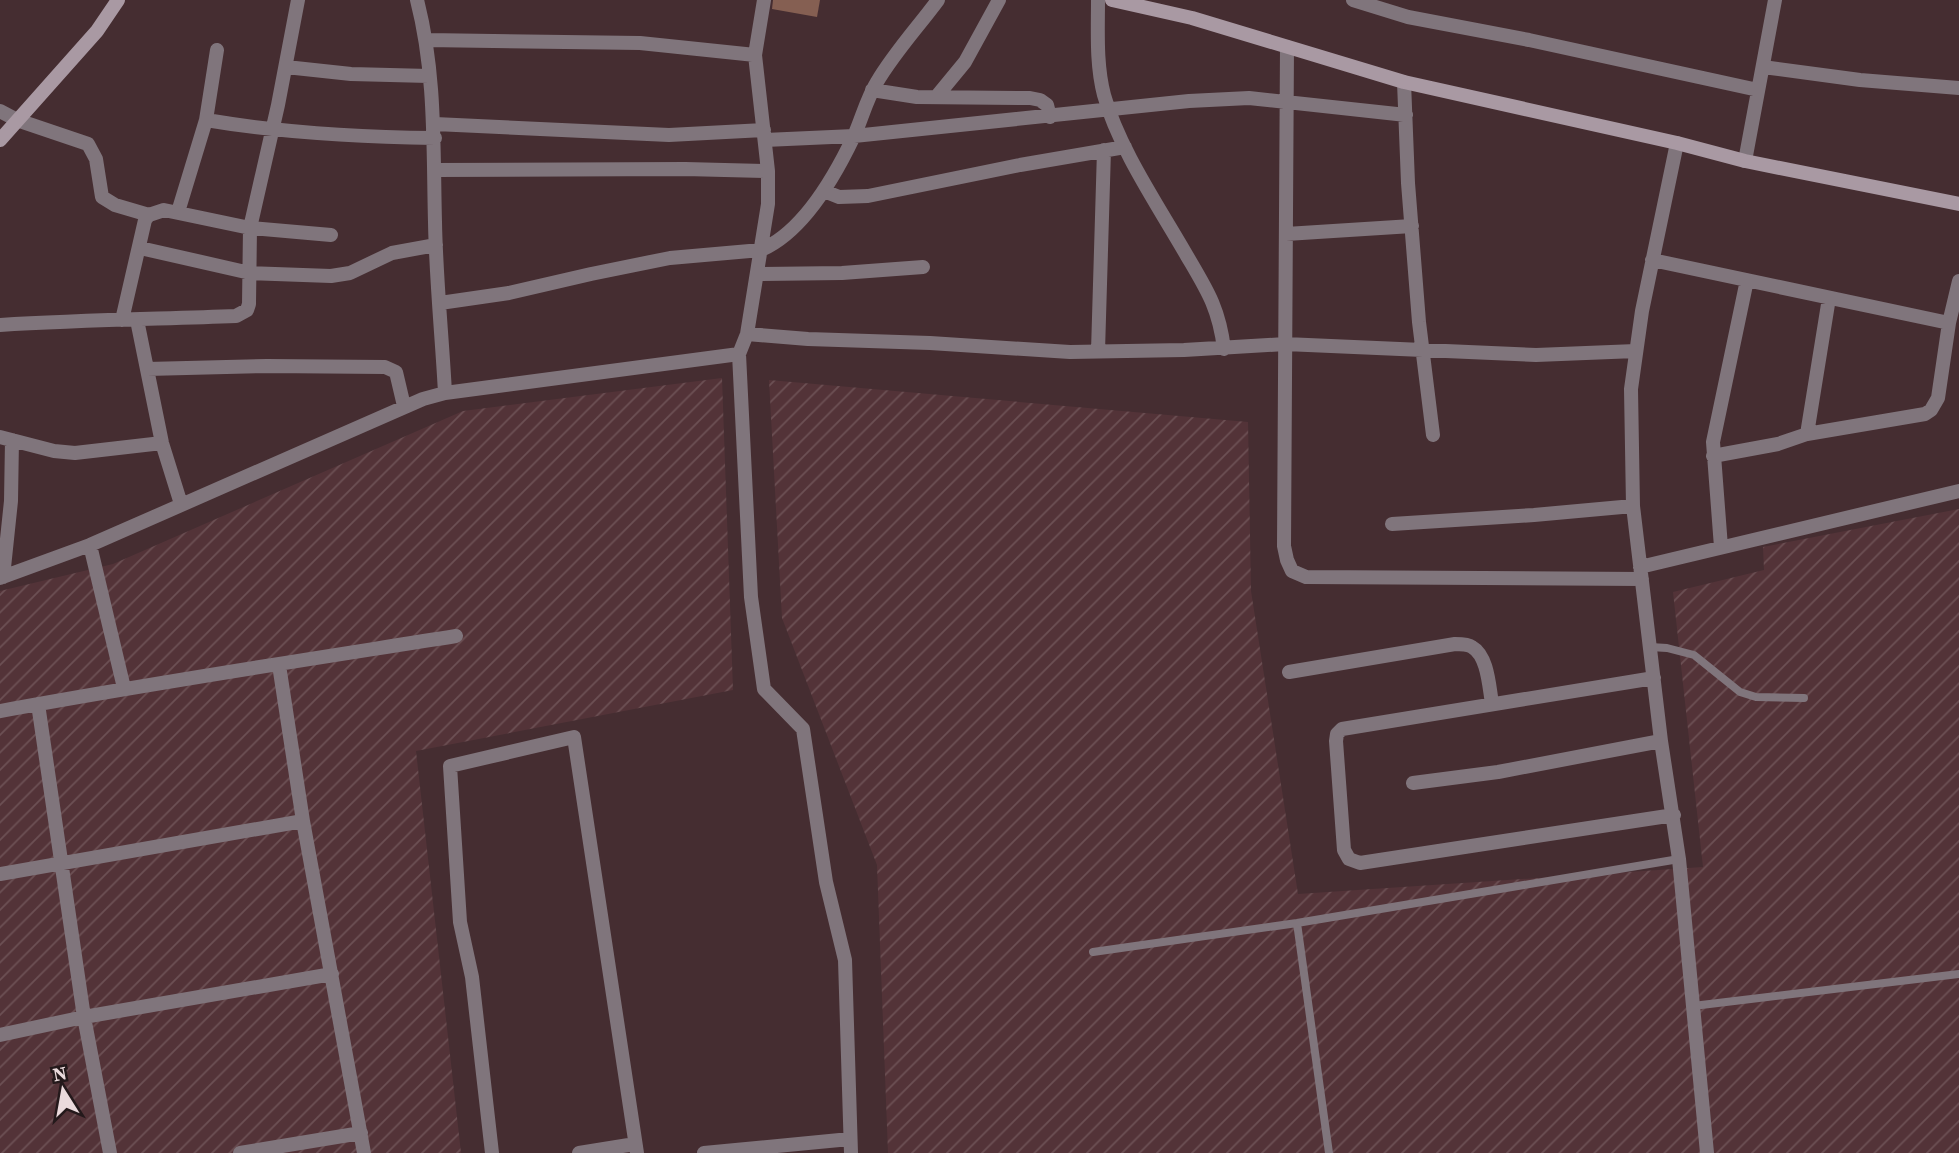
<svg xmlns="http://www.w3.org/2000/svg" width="1959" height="1153" font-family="'Source Serif 4',serif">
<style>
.industrial{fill:url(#industrial-furrows)}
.building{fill:#855f52}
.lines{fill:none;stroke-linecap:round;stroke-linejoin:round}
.lane{stroke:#80757c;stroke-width:8}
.street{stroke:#80757c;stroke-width:14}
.secondary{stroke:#a999a3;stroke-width:14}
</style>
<defs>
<pattern id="industrial-furrows" width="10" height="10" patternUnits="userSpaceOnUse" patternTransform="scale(1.75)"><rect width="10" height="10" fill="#533338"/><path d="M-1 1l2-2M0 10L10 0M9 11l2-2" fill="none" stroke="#6c5054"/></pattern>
</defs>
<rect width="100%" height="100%" fill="#452d31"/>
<!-- industrial -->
<path class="industrial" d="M722,378L733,690L416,751L461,1153H0V591L113,564L463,411Z
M769,380L1248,422L1251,591L1298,894L1703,867L1673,592L1764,570L1763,547L1959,509V1153H888L877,865L782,618Z"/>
<!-- building -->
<path class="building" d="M773,0H820L817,17L772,9Z"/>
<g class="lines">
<!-- lane -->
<path class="lane" d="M1650,647L1667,648L1694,655L1740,692L1756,697L1804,698
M1297,923L1329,1153
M1093,952L1297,923L1679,859
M1693,1006L1959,974"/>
<!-- street -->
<path class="street" d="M417,0C436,74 433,147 435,222C436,279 442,336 445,393
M1098,0C1098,32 1096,64 1104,95C1119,149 1159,207 1187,256C1207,290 1219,308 1224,349
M1353,0L1408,17L1529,40L1758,90
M427,40L640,43L755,55
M1287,47L1284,546L1287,560L1292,571L1306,577L1642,579
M286,67L351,74L429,76
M1763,67L1860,80L1959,88
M1404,82L1408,183L1419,322L1433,435
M872,90L917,97L1030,98L1040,100L1047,105L1050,117
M937,96L965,62L999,0
M0,111L17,120L88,144L96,159L102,197L115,205L149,215
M206,120C283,133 357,137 435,138
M435,124L669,135L764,130
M765,140L854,136L1189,101L1249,98L1406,115
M1677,143L1642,311L1631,389L1633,506L1661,741L1679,859L1707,1153
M1745,161L1775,0
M435,170L685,169L768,171
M824,191L839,197L868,196L1020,165L1125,147
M178,212L206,120L217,50
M1286,234L1412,226
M140,248L250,273L331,276L350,273L392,253L436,245
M1652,260L1949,323
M757,274L842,273L923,267
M440,303L509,293L591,274L670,258L761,250C803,232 835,176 854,136C862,118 867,98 877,82C894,53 918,27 938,0
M122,320L145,220L149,215L164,210L250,228L331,235
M137,320L162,443L181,504
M0,325C79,320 157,319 236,316L247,310L249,304L250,228L278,105L298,0
M747,334L808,339L930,343L1070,352L1184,350L1285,344L1536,355L1636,351
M1098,351L1104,150
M739,354L751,597L764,689L803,729L826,882L845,960L851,1153
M147,369L267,366L385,367L396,372L404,406
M1807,434L1829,298
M0,437L54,451L75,453L162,443
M1713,456L1778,444L1807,434L1925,414L1931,410L1938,398L1949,323L1959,281
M1392,524L1534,515L1633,506
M90,545L124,688
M1721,547L1713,442L1747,280
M1640,567L1959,491
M3,577L11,501L12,440
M0,578L90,545L423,399L445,393L739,354L747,334L768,204V171L755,55L764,0
M279,665L303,821L364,1153
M1289,672L1455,644C1460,644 1468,644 1472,647C1488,656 1489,687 1492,703
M1654,678L1342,729L1337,734L1336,741L1344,850L1349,859L1360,863L1674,815
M38,704L84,1017L110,1153
M0,711C151,683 304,660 456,636
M1413,783L1498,772L1661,741
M0,874L303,821
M0,1035L84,1017L332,974
M240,1153L361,1133
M492,1153L472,977L460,922L450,766L574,737L637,1153
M579,1153L635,1144
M704,1153L850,1139"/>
<!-- secondary -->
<path class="secondary" d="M1112,0L1192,18L1404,82L1677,143L1745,161L1959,204
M0,140L97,31L118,0"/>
</g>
<!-- north arrow -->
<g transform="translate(63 1090) rotate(349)" stroke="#24191b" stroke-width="5" paint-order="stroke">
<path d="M0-5L12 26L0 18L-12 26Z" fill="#eadadc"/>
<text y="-10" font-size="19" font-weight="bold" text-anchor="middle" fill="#eadadc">N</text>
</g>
</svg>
